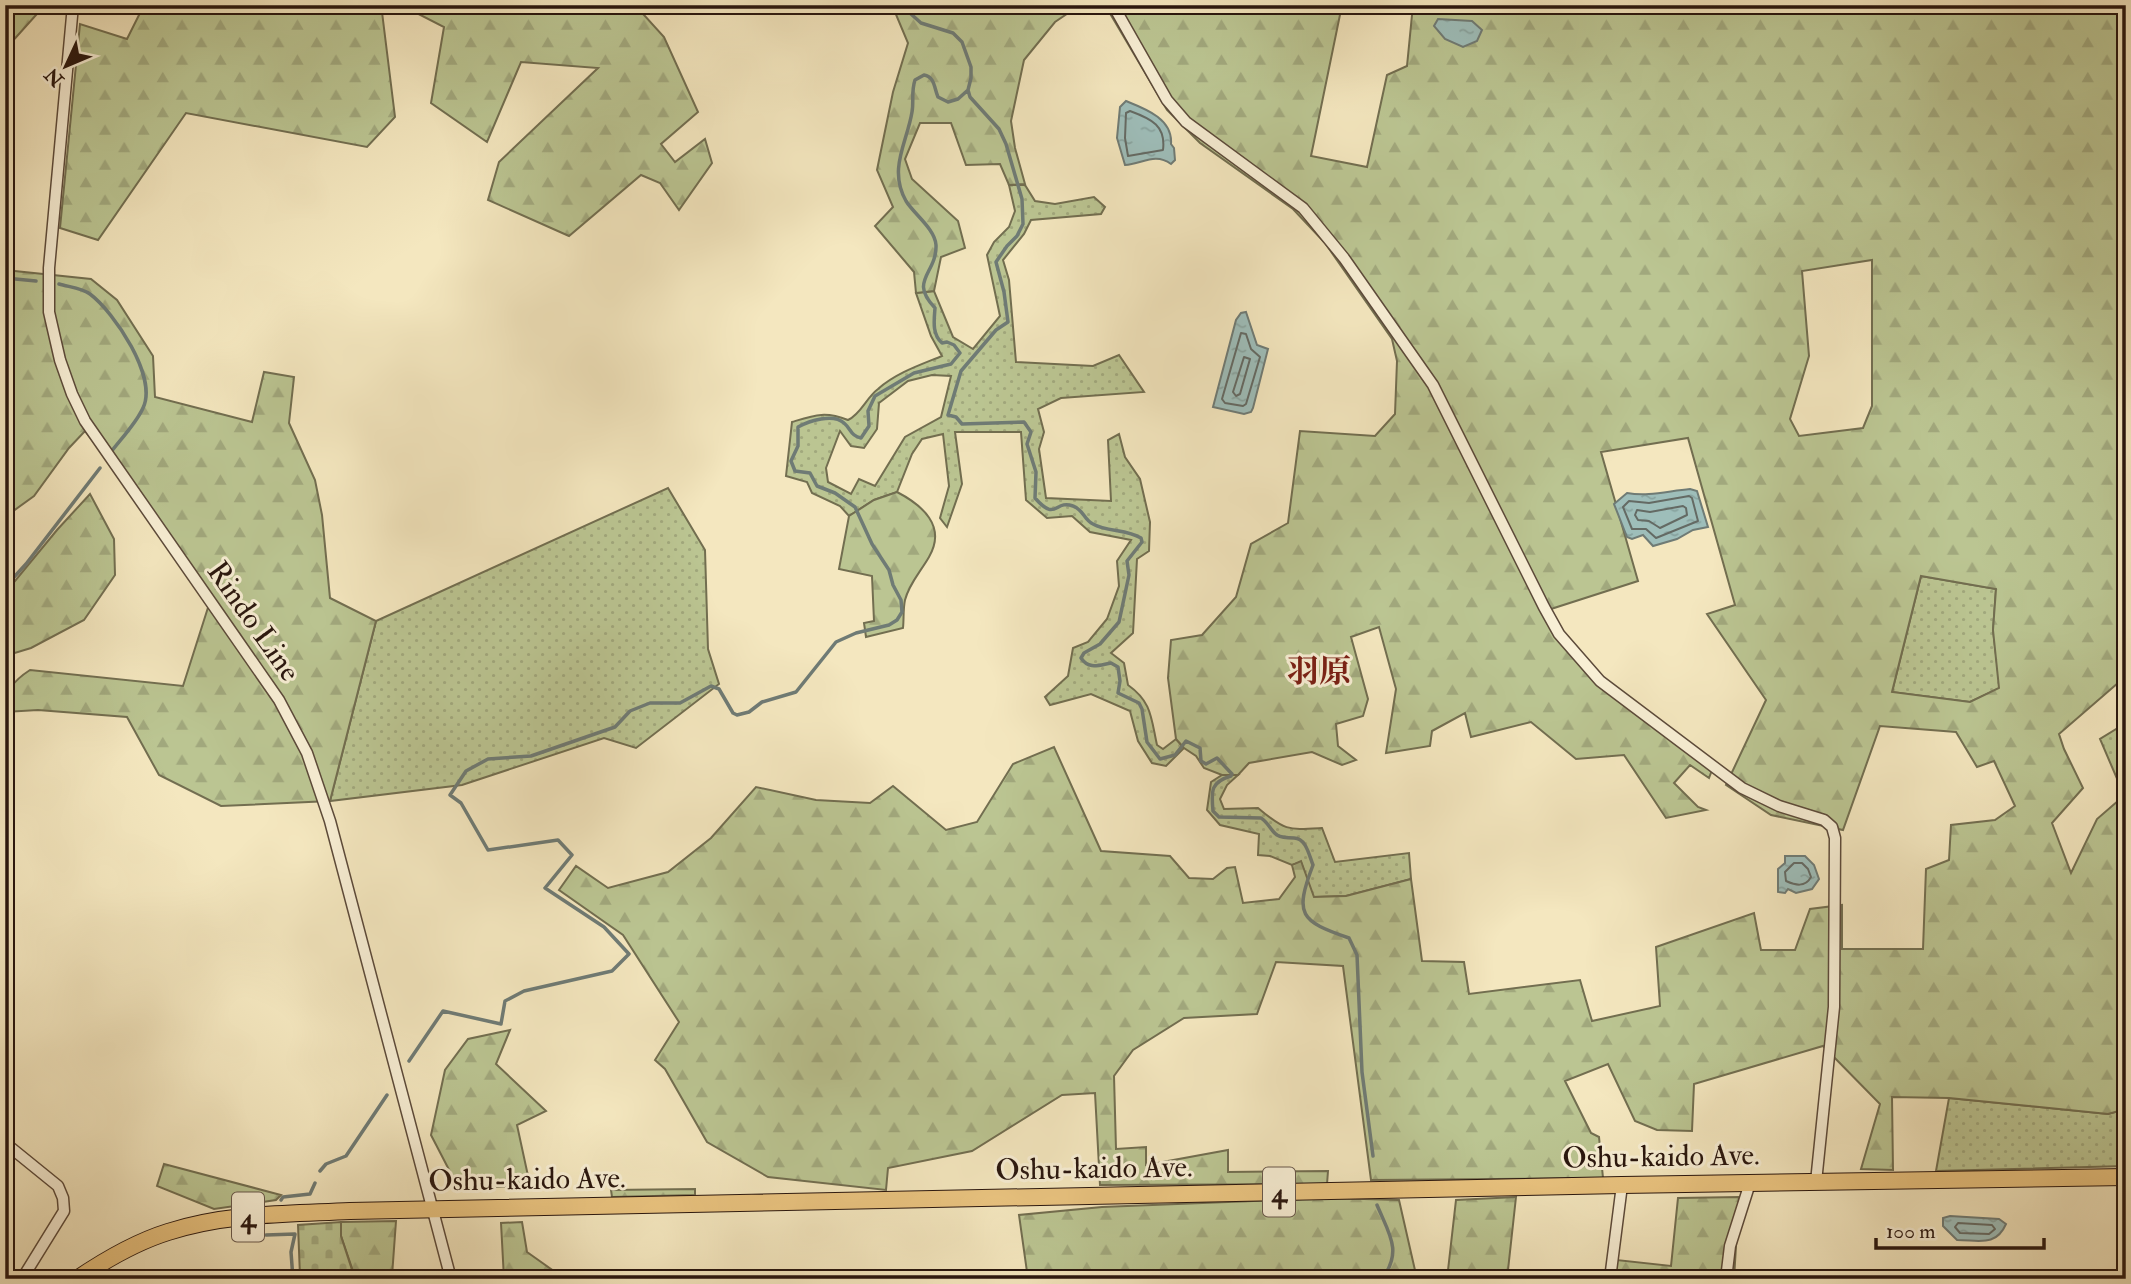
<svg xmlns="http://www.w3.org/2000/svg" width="2131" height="1284" font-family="'IM FELL Double Pica','Noto Serif JP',serif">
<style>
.grass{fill:url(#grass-dots);stroke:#726e50;stroke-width:2;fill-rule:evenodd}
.forest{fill:url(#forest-firs);stroke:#726e50;stroke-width:2;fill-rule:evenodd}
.cemetery{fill:url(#cemetery-stones);stroke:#726e50;stroke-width:2}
.water{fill:url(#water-ripples);stroke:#6f7b75;stroke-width:2}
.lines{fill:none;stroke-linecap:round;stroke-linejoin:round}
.shore{stroke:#646a64;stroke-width:2}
.stream{stroke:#6f7b75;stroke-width:3.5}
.minor-casing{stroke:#5c4a3a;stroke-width:13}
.highway-casing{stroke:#29160e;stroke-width:18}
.minor{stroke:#f8efd5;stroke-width:10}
.highway{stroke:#eac480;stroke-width:16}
.labels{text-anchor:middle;stroke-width:6;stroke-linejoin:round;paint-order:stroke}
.shield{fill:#f8efd5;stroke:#67574a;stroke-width:2}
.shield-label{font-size:28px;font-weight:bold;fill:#29160e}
.street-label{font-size:30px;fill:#29160e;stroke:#f8efd5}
.neighbourhood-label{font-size:32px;font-weight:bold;fill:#7a1f14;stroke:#f8efd5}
</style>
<defs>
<pattern id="grass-dots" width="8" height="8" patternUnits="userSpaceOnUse" patternTransform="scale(1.75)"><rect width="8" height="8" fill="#bbc592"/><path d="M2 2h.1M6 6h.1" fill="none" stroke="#a1a87d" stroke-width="1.8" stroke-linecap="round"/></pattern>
<pattern id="forest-firs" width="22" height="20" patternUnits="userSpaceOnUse" patternTransform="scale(1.75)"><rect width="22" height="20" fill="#bbc592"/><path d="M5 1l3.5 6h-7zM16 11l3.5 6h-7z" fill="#a1a87d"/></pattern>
<pattern id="cemetery-stones" width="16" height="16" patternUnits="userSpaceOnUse" patternTransform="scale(1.75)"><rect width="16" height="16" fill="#bbc592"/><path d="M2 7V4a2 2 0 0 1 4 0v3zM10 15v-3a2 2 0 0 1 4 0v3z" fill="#a1a87d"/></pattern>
<pattern id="water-ripples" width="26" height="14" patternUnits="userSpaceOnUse" patternTransform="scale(1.75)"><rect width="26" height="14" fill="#9ebeba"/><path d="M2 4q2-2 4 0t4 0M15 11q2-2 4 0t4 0" fill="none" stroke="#88a39f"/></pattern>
</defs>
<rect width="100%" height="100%" fill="#f4e7bf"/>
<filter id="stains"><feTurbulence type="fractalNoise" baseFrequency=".00286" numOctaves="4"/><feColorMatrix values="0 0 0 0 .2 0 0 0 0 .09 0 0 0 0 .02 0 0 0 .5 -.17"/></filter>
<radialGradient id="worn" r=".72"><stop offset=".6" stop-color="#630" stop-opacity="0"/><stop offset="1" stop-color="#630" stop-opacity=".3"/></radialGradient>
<!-- grass -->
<path class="grass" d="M1009,185H1025L1035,201L1055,204L1094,197L1105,207L1101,214L1031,220L1024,234L1003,260L1009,280L1016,362L1093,366L1119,355L1144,392L1061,398L1038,409L1044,432L1039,449L1046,498L1111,501L1108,440L1119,434L1125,457L1140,479L1150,522L1149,551L1137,559L1133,633L1111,653L1124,663L1128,685C1152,702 1151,718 1157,745L1163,749L1176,739L1184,748L1166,766L1152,763L1138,741L1130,711L1091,694L1050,705L1045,697L1068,676L1073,648L1088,642L1107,619L1119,586L1117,561L1131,540L1090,532L1072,516L1047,518L1026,500L1021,432H955L962,484L947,527L940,518L949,486L943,434L922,439L912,454L897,492L874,500L849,516L840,506L812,493L807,482L786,476L792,422C815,415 825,411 848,420C861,414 866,398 878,389C896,373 920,365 942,356L931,336L916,293L934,291L953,337L973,349L1000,316L987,255L994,242L1009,227L1015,211ZM932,375L951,376L941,417L905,437L875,486L859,479L851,494L828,482L826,468L840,431L851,446L864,448L877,429L879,403L908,381Z
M668,488L705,550L708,649L719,684L636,748L604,738L462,785L330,801L376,621Z
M1921,576L1996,589L1993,630L2000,688L1970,702L1892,692Z
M2126,723V794L2124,795L2100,739Z
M1222,775H1238L1227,785L1220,799L1224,809L1258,808C1285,831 1288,830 1322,828L1335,862L1409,853L1411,879L1346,896L1313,897L1301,862L1292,865L1270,856L1258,855L1259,834L1220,825L1207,810L1211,782Z
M1949,1098L2108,1114L2126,1109V1166L1936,1171Z"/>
<!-- forest -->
<path class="forest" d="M5,5H45L10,44L5,42Z
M144,5H400L382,12L395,117L367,147L186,113L98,240L60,228L80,24L127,39Z
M401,5H635L664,37L698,112L661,144L675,162L705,139L712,163L679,210L660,183L641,175L569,236L488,200L499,162L598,68L521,62L487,142L431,103L444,27Z
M892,5H1080L1055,22L1024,60L1011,121L1015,148L1025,184L1009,185L1000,164L966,165L951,123H920L905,159L912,179L958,221L965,248L941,257L934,291L916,293L914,272L875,226L893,207L877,170L893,92L908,43Z
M1105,5H1342L1311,156L1367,167L1387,75L1407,66L1413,5H1565L1569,8L1578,5H2126V506L2124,514L2126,515V676L2059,734L2064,749L2083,788L2052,823L2071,873L2097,819L2126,794V1109L2108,1114L1949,1098L1892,1097L1893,1170L1861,1169L1880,1104L1823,1046L1694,1084L1692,1131L1657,1130L1635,1121L1608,1064L1565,1081L1591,1133L1599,1137L1603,1178L1371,1180L1343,966L1276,962L1257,1014L1184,1018L1133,1050L1114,1076L1116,1149L1146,1147V1165L1228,1150V1172L1328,1171L1327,1184L1100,1185L1095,1093L1062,1095L972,1151L888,1168L886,1190L768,1177L707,1142L665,1069L655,1060L679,1022L623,935L559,890L576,866L608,888L668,872L711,838L756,787L816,800L870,803L893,786L946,830L977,822L1013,764L1054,747L1101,851L1170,856L1189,878L1213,879L1227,868L1235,867L1243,903L1279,899L1295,877L1292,865L1301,861L1314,897L1346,896L1411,879L1422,961L1464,962L1469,994L1580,980L1592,1021L1660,1006L1656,947L1754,913L1761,950H1795L1810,909L1842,905V949H1923L1926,869L1949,860L1951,825L1995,820L2015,806L1994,761L1977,767L1956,732L1880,726L1843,830L1771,815L1726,785L1766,700L1707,614L1735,605L1688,438L1601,452L1638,581L1551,609L1557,635L1598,683L1712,770L1709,778L1690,765L1674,783L1698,807L1706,810L1666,818L1624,755L1576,759L1531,722L1471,737L1465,713L1432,731L1430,746L1386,753L1396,689L1379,627L1351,637L1368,699L1363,716L1336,724L1338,746L1356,760L1342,765L1312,752L1249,763L1238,775H1222L1204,768L1196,756L1184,748L1176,739L1168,678L1171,640L1202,635L1236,597L1251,544L1288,523L1300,431L1375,436L1395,414L1397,361L1392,339L1325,243L1293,209L1200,143L1167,110ZM1872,260V406L1863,428L1799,436L1790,419L1809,356L1802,271ZM1921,576L1996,589L1993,630L1999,688L1970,702L1892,692Z
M5,270L91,279L117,300L153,356L155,397L252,422L264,372L294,377L289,423L315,480L322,515L330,598L376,621L330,801L221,806L159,775L127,717L38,710L5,712C5,691 13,681 30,670L183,686L212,595L85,431L69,448L34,496L5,517Z
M897,492C922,505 947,526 929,557C921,571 909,584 905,600C903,609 904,619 903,628L866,637L864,623L874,621L872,576L839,569L849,516L874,500Z
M90,494L114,539L115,575L84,620L31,648L5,656V593L57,530Z
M510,1030L496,1064L546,1111L517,1125L530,1185L459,1189L431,1135L445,1070L468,1039Z
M164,1164L281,1195L276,1200L214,1209L157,1186Z
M695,1189V1195L612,1197L611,1190Z
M1516,1197L1507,1279H1447L1456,1200Z
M1739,1197L1734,1279H1614L1617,1260L1671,1266L1678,1198Z
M1329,1198L1399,1200L1417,1279H1028L1019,1215L1102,1207Z
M396,1221L392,1276L355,1277L341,1236V1222Z
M522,1222L527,1252L558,1274L559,1279H504L501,1223Z"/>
<!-- cemetery -->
<path class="cemetery" d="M341,1222V1236L355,1279L300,1276L298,1225Z"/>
<!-- water -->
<path class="water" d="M1438,19L1472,21L1482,30L1477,41L1463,47L1445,39L1434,26Z
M1126,101C1146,109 1173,119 1171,144L1174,148L1175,160L1171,164C1155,152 1142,164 1125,165L1117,138L1120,107Z
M1246,312L1257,345L1268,349L1253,408L1251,412L1244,414L1213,407L1236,320L1241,313Z
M1690,489L1697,491L1708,527L1693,530L1677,539L1653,546L1643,535L1632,539L1627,537L1614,504L1627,493C1648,497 1668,491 1690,489Z
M1785,856H1805L1814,865L1819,879L1812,889L1796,893L1788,889L1785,893L1778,892V869L1785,863Z
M1950,1216L1999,1219L2006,1224C1996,1247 1979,1240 1957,1240L1943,1226V1218Z"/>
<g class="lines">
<!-- shore -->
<path class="shore" d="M1130,111C1152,119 1166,126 1163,150L1128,156L1125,138L1126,113Z
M1241,333L1246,334L1251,349L1260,357L1246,404L1243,406L1225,403L1222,399Z
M1244,357L1250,359L1240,394L1236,396L1233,392Z
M1689,496L1692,498L1698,521L1656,538L1646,529H1632L1623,507L1629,501L1649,503Z
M1683,506L1686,508L1687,515L1660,528L1649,521L1638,520L1635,515L1637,510L1650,512Z
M1794,863H1802L1808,869L1811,877C1805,888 1795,885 1786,881L1785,872Z
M1958,1223L1992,1225L1995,1229L1989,1234L1960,1233L1955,1227Z"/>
<!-- stream -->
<path class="stream" d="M901,5L921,23L953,33L962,42L971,67V78L968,90L970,97L999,129L1006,144L1022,199L1023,224L1017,236L1007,246L996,262L1004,292L1008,322L996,330L961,371L948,415L956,417L962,424L1024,422L1031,432L1027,444L1036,472L1035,498C1057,523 1054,499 1073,506C1083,509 1084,520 1093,524C1107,532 1127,529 1141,538L1142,542L1127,561L1129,575L1119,622L1100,644L1084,653L1081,658C1089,670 1099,665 1111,663L1118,667L1120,681L1118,693L1139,703L1142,709L1147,742L1160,759L1175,755L1186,741L1200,748L1201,761L1206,764L1217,758L1232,774L1231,776C1211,782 1211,790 1213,811L1219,817L1261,818C1268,822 1270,830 1277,835C1282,838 1288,838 1294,838C1306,838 1309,855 1313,865C1294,915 1300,921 1349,938L1357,955L1362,1072L1373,1156
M5,278L36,281
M59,284C69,287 82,288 90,294C114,312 158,377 143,408C137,422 121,439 111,452
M5,587L26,564L100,468
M409,1061L443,1011L501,1024L505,1001L524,991L612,971L629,954L604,927L545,888L572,855L558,840L488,850L461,803L450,795L466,771L488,759L531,756L615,727L630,711L650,703H680L711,686L719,689L733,713L737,715L749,712L762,702L796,692L836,642L856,633L889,625L897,620L902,612L901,600L893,585L889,570L872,544L855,507L835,493L817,486L810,473L795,471L791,461L798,446V427C809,421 833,413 844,423C851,429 851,436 861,438L869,426L868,411L875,396L914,373L951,364L960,353L954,345L947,342L942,343C932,334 934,321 935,308C908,280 937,274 936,245C935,229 914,214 906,201C888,169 907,143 912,112C914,101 911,92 915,80L924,75C935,77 934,88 938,97L948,102L958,99L968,90
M320,1171L326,1164L346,1156L387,1095
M281,1200L283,1197L310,1194L315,1183
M1377,1205C1389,1234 1403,1251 1382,1279
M266,1235L295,1234L291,1252L293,1279"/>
<defs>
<path id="minor" d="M73,5L49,268V312L60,360L72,394L85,421L279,700L307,753L330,821L451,1279
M1113,5L1167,100L1186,122L1303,208L1344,258L1433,385L1544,607L1559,634L1600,681L1742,788L1779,806L1824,820L1832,827L1835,838L1834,1007L1816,1182
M5,1143L58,1186L63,1198L64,1211L22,1279
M1610,1279L1622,1185
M1726,1279L1730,1246L1750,1183"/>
<path id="highway" d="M77,1279C105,1260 136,1242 168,1232C226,1213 290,1214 350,1211L1622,1185L2126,1177"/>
</defs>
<!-- minor casing -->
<use href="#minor" class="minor-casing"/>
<!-- highway casing -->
<use href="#highway" class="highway-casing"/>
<!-- minor -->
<use href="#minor" class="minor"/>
<!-- highway -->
<use href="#highway" class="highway"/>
</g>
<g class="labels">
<!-- shield labels -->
<g class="shield">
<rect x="1263" y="1167.5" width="32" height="49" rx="5"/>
<rect x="232" y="1192.5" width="32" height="49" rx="5"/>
</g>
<g class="shield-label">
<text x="1279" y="1202">4</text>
<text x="248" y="1227">4</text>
</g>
<!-- street labels -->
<g class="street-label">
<text transform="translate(254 621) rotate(55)" y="10">Rindo Line</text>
<text transform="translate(1661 1156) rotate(-1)" y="10">Oshu-kaido Ave.</text>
<text transform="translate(1094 1168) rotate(-1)" y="10">Oshu-kaido Ave.</text>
<text transform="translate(527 1179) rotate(-1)" y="10">Oshu-kaido Ave.</text>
</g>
<!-- neighbourhood labels -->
<g class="neighbourhood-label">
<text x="1319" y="682">羽原</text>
</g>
</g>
<!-- margin -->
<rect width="2131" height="1284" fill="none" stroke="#f4e7bf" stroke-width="28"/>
<rect x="7" y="7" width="2117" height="1270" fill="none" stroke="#29160e" stroke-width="3.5"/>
<rect x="14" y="14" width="2103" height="1256" fill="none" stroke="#29160e" stroke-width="2"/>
<!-- north arrow -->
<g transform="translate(66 66) rotate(226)" stroke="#f8efd5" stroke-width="5" paint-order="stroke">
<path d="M0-5L12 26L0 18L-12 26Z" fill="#29160e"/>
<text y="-10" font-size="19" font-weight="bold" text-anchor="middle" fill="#29160e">N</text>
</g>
<!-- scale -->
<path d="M1876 1238v10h168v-10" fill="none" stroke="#29160e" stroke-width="3.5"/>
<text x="1886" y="1238" font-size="21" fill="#29160e" stroke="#f8efd5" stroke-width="5" paint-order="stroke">100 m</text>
<rect width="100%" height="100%" filter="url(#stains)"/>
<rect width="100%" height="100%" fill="url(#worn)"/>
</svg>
